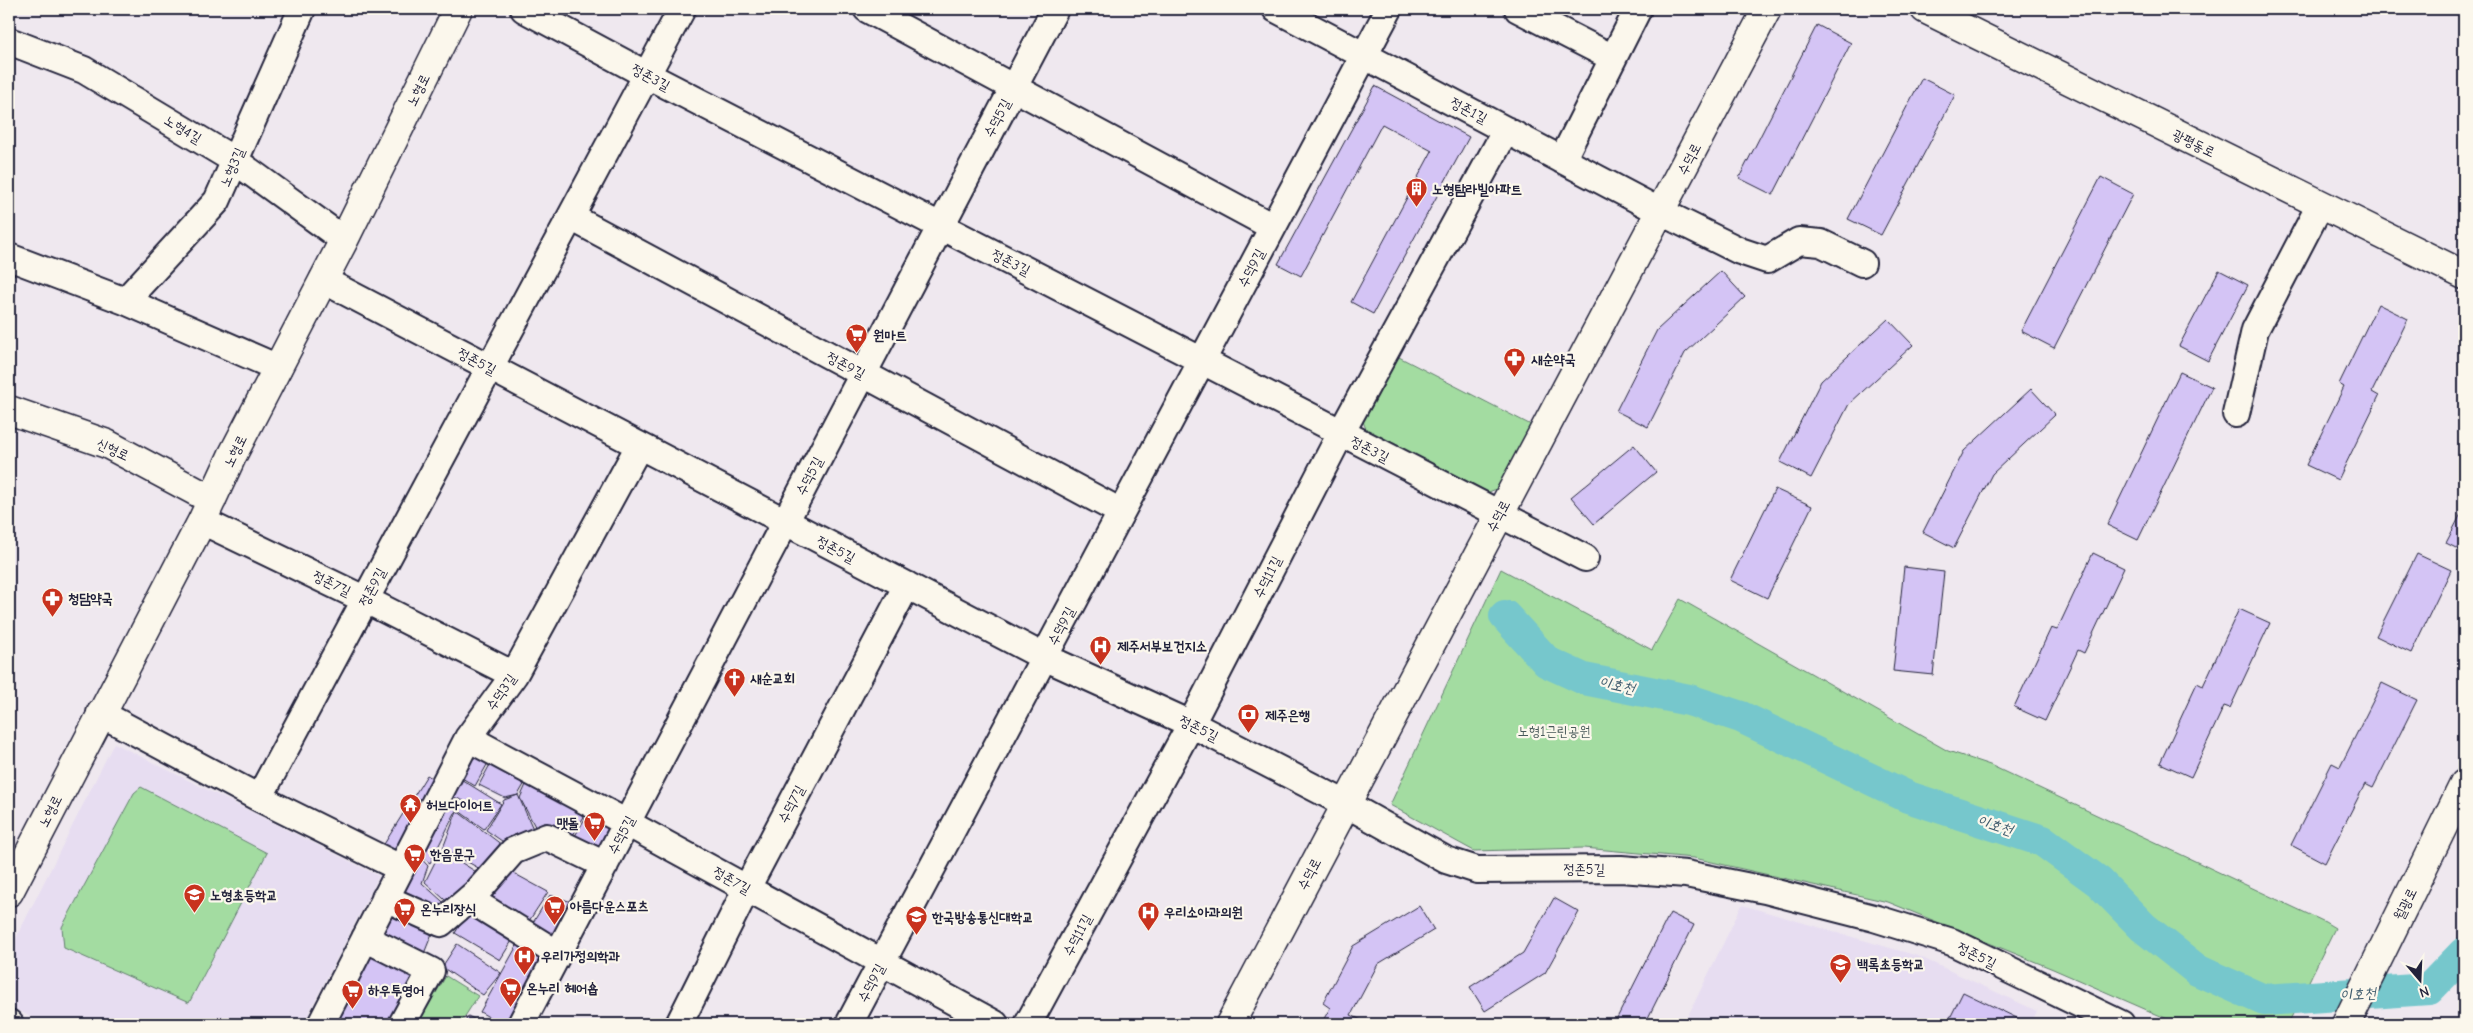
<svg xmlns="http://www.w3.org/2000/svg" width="2473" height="1033" font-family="'Comic Neue','Poor Story',sans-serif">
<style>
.built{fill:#e7ddf1}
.green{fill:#a3dca1;stroke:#627f6e}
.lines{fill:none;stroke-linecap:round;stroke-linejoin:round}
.river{stroke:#76c7cc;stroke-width:32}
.building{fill:#d4c4f5;stroke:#22223b}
.minor-casing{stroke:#22223b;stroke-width:30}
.major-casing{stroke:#22223b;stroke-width:31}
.minor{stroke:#fbf7ec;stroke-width:26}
.major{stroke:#fbf7ec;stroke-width:28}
.labels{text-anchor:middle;stroke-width:4.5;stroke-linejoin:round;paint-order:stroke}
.street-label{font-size:14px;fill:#22223b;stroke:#fbf7ec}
.poi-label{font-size:14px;font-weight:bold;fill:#22223b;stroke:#fbf7ec;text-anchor:start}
.park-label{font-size:14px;fill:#495a5a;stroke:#fbf7ec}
.water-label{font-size:15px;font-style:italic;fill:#3f5c6e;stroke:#fbf7ec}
</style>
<rect width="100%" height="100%" fill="#efe8ef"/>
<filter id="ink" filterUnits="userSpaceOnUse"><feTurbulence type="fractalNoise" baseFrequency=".02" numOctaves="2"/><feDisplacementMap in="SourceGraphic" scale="10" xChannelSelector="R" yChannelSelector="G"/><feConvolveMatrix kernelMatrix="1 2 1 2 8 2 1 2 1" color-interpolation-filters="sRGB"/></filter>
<g filter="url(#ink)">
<!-- built -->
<path class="built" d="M114,743L379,876L303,1024H45L9,1006V952Z
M1742,905L1918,956L2037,1011L2031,1024H1684Z"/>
<!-- green -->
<path class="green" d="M1395,355L1533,426L1501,487L1484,494L1368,434L1362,419Z
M1501,569L1652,650L1680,599L1948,751L1990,765L2325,922L2335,928L2288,1024H2179L2053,969L1888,902L1694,858L1584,848L1474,851L1390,805Z
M141,787L267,853L189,1003L64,948L62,927L134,793Z
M446,976L478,996L460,1024H425L419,1021Z"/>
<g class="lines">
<!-- river -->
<path class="river" d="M1505,616L1547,662L1584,679L1689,700L1741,717L1908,797L2043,841L2099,882L2143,927L2197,970L2264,1000L2429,989L2464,953"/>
</g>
<!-- building -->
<path class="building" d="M1817,25L1851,43L1773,195L1739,178Z
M1922,78L1955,95L1881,235L1848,219Z
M1375,86L1469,137L1373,314L1351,302L1432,151L1382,124L1301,276L1278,264Z
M2101,177L2133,194L2054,348L2021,331Z
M2219,270L2248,285L2208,361L2179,346Z
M1721,271L1745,297L1685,353L1648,427L1616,411L1657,330Z
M2378,304L2408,319L2372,392L2379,396L2338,480L2306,465L2344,387L2339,384Z
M1888,319L1913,345L1849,404L1811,478L1780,462L1821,381Z
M2180,372L2212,387L2138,540L2107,525Z
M2031,389L2055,415L1992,474L1954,548L1923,532L1964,451Z
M1634,445L1656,472L1594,524L1571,497Z
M1775,489L1812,506L1767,598L1730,580Z
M2464,508V552L2446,543Z
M2093,553L2124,568L2084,653L2078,650L2045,721L2014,707L2051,628L2057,630Z
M2417,554L2451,570L2411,653L2376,636Z
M1904,567L1944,572L1933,675L1893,671Z
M2239,609L2270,623L2230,708L2224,706L2191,777L2160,763L2197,683L2203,686Z
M2382,683L2417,700L2373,788L2365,784L2325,863L2291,845L2332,763L2340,767Z
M469,743L492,756L475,786L454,773Z
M494,757L530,774L518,795L505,798L479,785Z
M451,773L501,804L484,829L459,811L464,801L443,793Z
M427,775L444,785L397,861L378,854Z
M530,776L589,808L569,842L540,836L520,798Z
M518,795L537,838L512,848L486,830L504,800Z
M442,796L460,803L430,863L414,851Z
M591,808L622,825L603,860L571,843Z
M457,811L510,851L489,874L443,848Z
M413,850L428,866L422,883L451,909L440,919L392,896Z
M441,850L486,878L453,907L425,882Z
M506,869L548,892L525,927L477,899Z
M550,895L578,904L557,948L529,929Z
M1554,898L1579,912L1545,973L1485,1011L1470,987L1523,953Z
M386,901L435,926L421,961L371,935Z
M1419,906L1434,930L1378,964L1351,1015L1361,1020L1358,1024H1321L1330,1008L1323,1003L1353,946Z
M468,912L515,936L500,960L455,933Z
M1670,913L1694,925L1645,1024H1614Z
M519,942L550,959L516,1024H501L480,1012Z
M457,944L501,973L483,995L442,967Z
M367,945L424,974L395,1024H329Z
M1963,992L2021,1020L2018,1024H1947Z
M468,1016L484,1024H464Z"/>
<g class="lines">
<defs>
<path id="minor" d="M524,9L647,75L1585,558
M867,9L1273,227
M1276,9L1661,212L1740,251L1767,260L1799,241L1821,243L1862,263
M1518,9L1613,58
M9,41L84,70L234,160L344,240
M1562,160L1638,9
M571,217L1121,512
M9,257L125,301L278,368
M323,280L1044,657L1191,724L1346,804L1446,860L1477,870L1621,869L1686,874L1765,890L1874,918L1952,942L2121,1024
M125,301L217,201L302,9
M2236,414L2255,330L2320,205
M202,521L366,600L514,675
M100,713L259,798L400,868
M468,738L627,823L995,1024
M259,798L682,9
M385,898L441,923L477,892L513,851L547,837L605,865
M469,899L558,954
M365,938L431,971L402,1024
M9,1023L10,1024
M321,1024L468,738L514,675L639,446
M521,1024L1055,9
M679,1024L747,888L907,585
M849,1024L1389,9
M1028,1024L1191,724L1341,433L1506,130"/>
<path id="major" d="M1925,9L2464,275
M9,410L107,444L212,500
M9,892L202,521L232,456L344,240L458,9
M1230,1024L1767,9
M2346,1024L2464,784"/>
</defs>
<!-- minor casing -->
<use href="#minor" class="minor-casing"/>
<!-- major casing -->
<use href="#major" class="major-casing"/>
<!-- minor -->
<use href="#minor" class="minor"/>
<!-- major -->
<use href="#major" class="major"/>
</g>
</g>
<!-- icons -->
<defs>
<symbol id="building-pin" viewBox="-11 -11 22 30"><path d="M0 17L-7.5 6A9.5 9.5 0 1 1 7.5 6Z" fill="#c8321e" stroke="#fbf7ec"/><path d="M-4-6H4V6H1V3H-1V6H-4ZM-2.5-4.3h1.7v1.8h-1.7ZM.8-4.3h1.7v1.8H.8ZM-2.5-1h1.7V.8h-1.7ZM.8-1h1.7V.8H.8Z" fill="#fff"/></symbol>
<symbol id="supermarket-pin" viewBox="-11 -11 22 30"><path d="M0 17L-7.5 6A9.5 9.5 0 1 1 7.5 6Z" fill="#c8321e" stroke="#fbf7ec"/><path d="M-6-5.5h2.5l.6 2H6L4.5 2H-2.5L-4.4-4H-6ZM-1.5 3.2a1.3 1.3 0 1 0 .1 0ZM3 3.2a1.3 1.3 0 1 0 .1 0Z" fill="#fff"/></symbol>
<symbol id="pharmacy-pin" viewBox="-11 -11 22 30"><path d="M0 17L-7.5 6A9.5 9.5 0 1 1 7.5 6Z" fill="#c8321e" stroke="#fbf7ec"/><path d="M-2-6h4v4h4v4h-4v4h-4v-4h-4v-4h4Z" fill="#fff"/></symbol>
<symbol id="hospital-pin" viewBox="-11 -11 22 30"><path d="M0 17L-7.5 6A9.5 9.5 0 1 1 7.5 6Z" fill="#c8321e" stroke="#fbf7ec"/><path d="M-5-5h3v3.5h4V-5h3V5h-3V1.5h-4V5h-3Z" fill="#fff"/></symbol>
<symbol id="church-pin" viewBox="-11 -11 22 30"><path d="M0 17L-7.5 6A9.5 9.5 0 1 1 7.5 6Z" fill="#c8321e" stroke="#fbf7ec"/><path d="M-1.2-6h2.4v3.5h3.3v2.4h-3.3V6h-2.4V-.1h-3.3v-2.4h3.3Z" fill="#fff"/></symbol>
<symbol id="bank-pin" viewBox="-11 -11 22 30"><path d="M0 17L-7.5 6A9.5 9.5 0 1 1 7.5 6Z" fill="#c8321e" stroke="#fbf7ec"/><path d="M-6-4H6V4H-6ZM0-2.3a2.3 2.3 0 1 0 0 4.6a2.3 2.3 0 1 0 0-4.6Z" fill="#fff"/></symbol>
<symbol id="temple-pin" viewBox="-11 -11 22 30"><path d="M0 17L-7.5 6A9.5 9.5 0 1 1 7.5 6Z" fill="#c8321e" stroke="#fbf7ec"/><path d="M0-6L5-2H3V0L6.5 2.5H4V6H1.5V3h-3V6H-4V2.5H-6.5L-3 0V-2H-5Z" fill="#fff"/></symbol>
<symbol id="school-pin" viewBox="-11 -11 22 30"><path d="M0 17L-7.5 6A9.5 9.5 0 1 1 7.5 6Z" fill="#c8321e" stroke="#fbf7ec"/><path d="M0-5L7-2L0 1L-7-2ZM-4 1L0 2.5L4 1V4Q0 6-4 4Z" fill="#fff"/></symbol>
<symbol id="university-pin" viewBox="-11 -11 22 30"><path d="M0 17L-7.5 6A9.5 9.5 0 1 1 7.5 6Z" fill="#c8321e" stroke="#fbf7ec"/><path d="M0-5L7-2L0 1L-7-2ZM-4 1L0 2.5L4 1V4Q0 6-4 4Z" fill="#fff"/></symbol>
</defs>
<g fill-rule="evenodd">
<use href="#building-pin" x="1404" y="176" width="25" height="34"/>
<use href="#supermarket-pin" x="844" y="322" width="25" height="34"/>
<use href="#pharmacy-pin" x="1502" y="346" width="25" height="34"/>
<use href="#pharmacy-pin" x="40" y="586" width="25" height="34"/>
<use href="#hospital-pin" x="1088" y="634" width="25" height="34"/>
<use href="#church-pin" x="722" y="666" width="25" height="34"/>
<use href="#bank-pin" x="1236" y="702" width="25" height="34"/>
<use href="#temple-pin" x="398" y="792" width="25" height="34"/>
<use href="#supermarket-pin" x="582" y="810" width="25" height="34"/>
<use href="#supermarket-pin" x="402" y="842" width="25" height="34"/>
<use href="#school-pin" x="182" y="882" width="25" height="34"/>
<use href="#supermarket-pin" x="542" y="894" width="25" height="34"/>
<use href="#supermarket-pin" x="392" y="896" width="25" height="34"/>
<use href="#hospital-pin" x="1136" y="900" width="25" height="34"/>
<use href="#university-pin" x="904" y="904" width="25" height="34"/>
<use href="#hospital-pin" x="512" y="944" width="25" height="34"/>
<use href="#school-pin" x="1828" y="952" width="25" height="34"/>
<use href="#supermarket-pin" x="498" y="976" width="25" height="34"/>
<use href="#supermarket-pin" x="340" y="978" width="25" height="34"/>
</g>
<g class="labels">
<!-- street labels -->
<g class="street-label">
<text transform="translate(651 77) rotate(28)" y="5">정존3길</text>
<text transform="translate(418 90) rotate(-64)" y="5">노형로</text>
<text transform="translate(1469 110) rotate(28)" y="5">정존1길</text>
<text transform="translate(997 118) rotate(-62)" y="5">수덕5길</text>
<text transform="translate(183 129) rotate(31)" y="5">노형4길</text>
<text transform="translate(2194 143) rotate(26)" y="5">광평동로</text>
<text transform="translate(1689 159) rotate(-62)" y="5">수덕로</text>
<text transform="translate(232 167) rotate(-67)" y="5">노형3길</text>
<text transform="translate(1011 262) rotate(27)" y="5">정존3길</text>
<text transform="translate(1251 268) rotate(-62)" y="5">수덕9길</text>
<text transform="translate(477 361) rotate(28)" y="5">정존5길</text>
<text transform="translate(846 365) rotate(28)" y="5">정존9길</text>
<text transform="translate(113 449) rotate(25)" y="5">신형로</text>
<text transform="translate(1370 449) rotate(27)" y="5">정존3길</text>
<text transform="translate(235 451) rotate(-64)" y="5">노형로</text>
<text transform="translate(809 476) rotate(-62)" y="5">수덕5길</text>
<text transform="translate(1498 516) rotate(-62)" y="5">수덕로</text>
<text transform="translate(836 549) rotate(28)" y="5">정존5길</text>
<text transform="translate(1267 577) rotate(-63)" y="5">수덕11길</text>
<text transform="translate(332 583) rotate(26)" y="5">정존7길</text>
<text transform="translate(372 587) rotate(-62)" y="5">정존9길</text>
<text transform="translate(1061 626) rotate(-62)" y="5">수덕9길</text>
<text transform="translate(501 692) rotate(-55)" y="5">수덕3길</text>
<text transform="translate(1199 728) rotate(26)" y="5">정존5길</text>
<text transform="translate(791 804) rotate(-62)" y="5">수덕7길</text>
<text transform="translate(50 811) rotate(-63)" y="5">노형로</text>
<text transform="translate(621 835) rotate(-62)" y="5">수덕5길</text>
<text x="1584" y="874">정존5길</text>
<text transform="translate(1309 874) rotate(-62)" y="5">수덕로</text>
<text transform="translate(732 880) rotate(29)" y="5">정존7길</text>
<text transform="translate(2405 904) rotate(-64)" y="5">월광로</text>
<text transform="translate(1077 935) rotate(-62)" y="5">수덕11길</text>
<text transform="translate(1977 955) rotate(26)" y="5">정존5길</text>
<text transform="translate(871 983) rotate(-62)" y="5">수덕9길</text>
</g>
<!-- poi labels -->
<g class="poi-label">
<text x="1432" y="194">노형탐라빌아파트</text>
<text x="873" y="340">원마트</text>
<text x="1531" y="364">새순약국</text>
<text x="68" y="603">청담약국</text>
<text x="1117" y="651">제주서부보건지소</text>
<text x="750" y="683">새순교회</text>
<text x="1265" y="720">제주은행</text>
<text x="426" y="810">허브다이어트</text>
<text x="579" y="828" text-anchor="end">맷돌</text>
<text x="430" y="859">한음문구</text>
<text x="210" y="900">노형초등학교</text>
<text x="570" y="911">아름다운스포츠</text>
<text x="420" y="914">온누리장식</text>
<text x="1164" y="917">우리소아과의원</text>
<text x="932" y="922">한국방송통신대학교</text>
<text x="541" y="961">우리가정의학과</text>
<text x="1857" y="969">백록초등학교</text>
<text x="526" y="993">온누리 헤어숍</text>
<text x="368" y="995">하우투영어</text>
</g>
<!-- park labels -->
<g class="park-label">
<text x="1554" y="736">노형1근린공원</text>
</g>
<!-- water labels -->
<g class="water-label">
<text transform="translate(1617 685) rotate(12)" y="5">이호천</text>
<text transform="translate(1995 825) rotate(18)" y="5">이호천</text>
<text transform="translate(2358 994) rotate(-4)" y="5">이호천</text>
</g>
</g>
<!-- margin -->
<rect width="2473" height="1033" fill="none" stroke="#fbf7ec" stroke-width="30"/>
<rect x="15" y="15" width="2443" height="1003" fill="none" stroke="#22223b" stroke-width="2" filter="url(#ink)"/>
<!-- north arrow -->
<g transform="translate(2420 980) rotate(161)" stroke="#fbf7ec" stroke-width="4" paint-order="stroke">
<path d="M0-4L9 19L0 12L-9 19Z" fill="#22223b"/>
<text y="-8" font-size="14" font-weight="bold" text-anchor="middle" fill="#22223b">N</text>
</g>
</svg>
